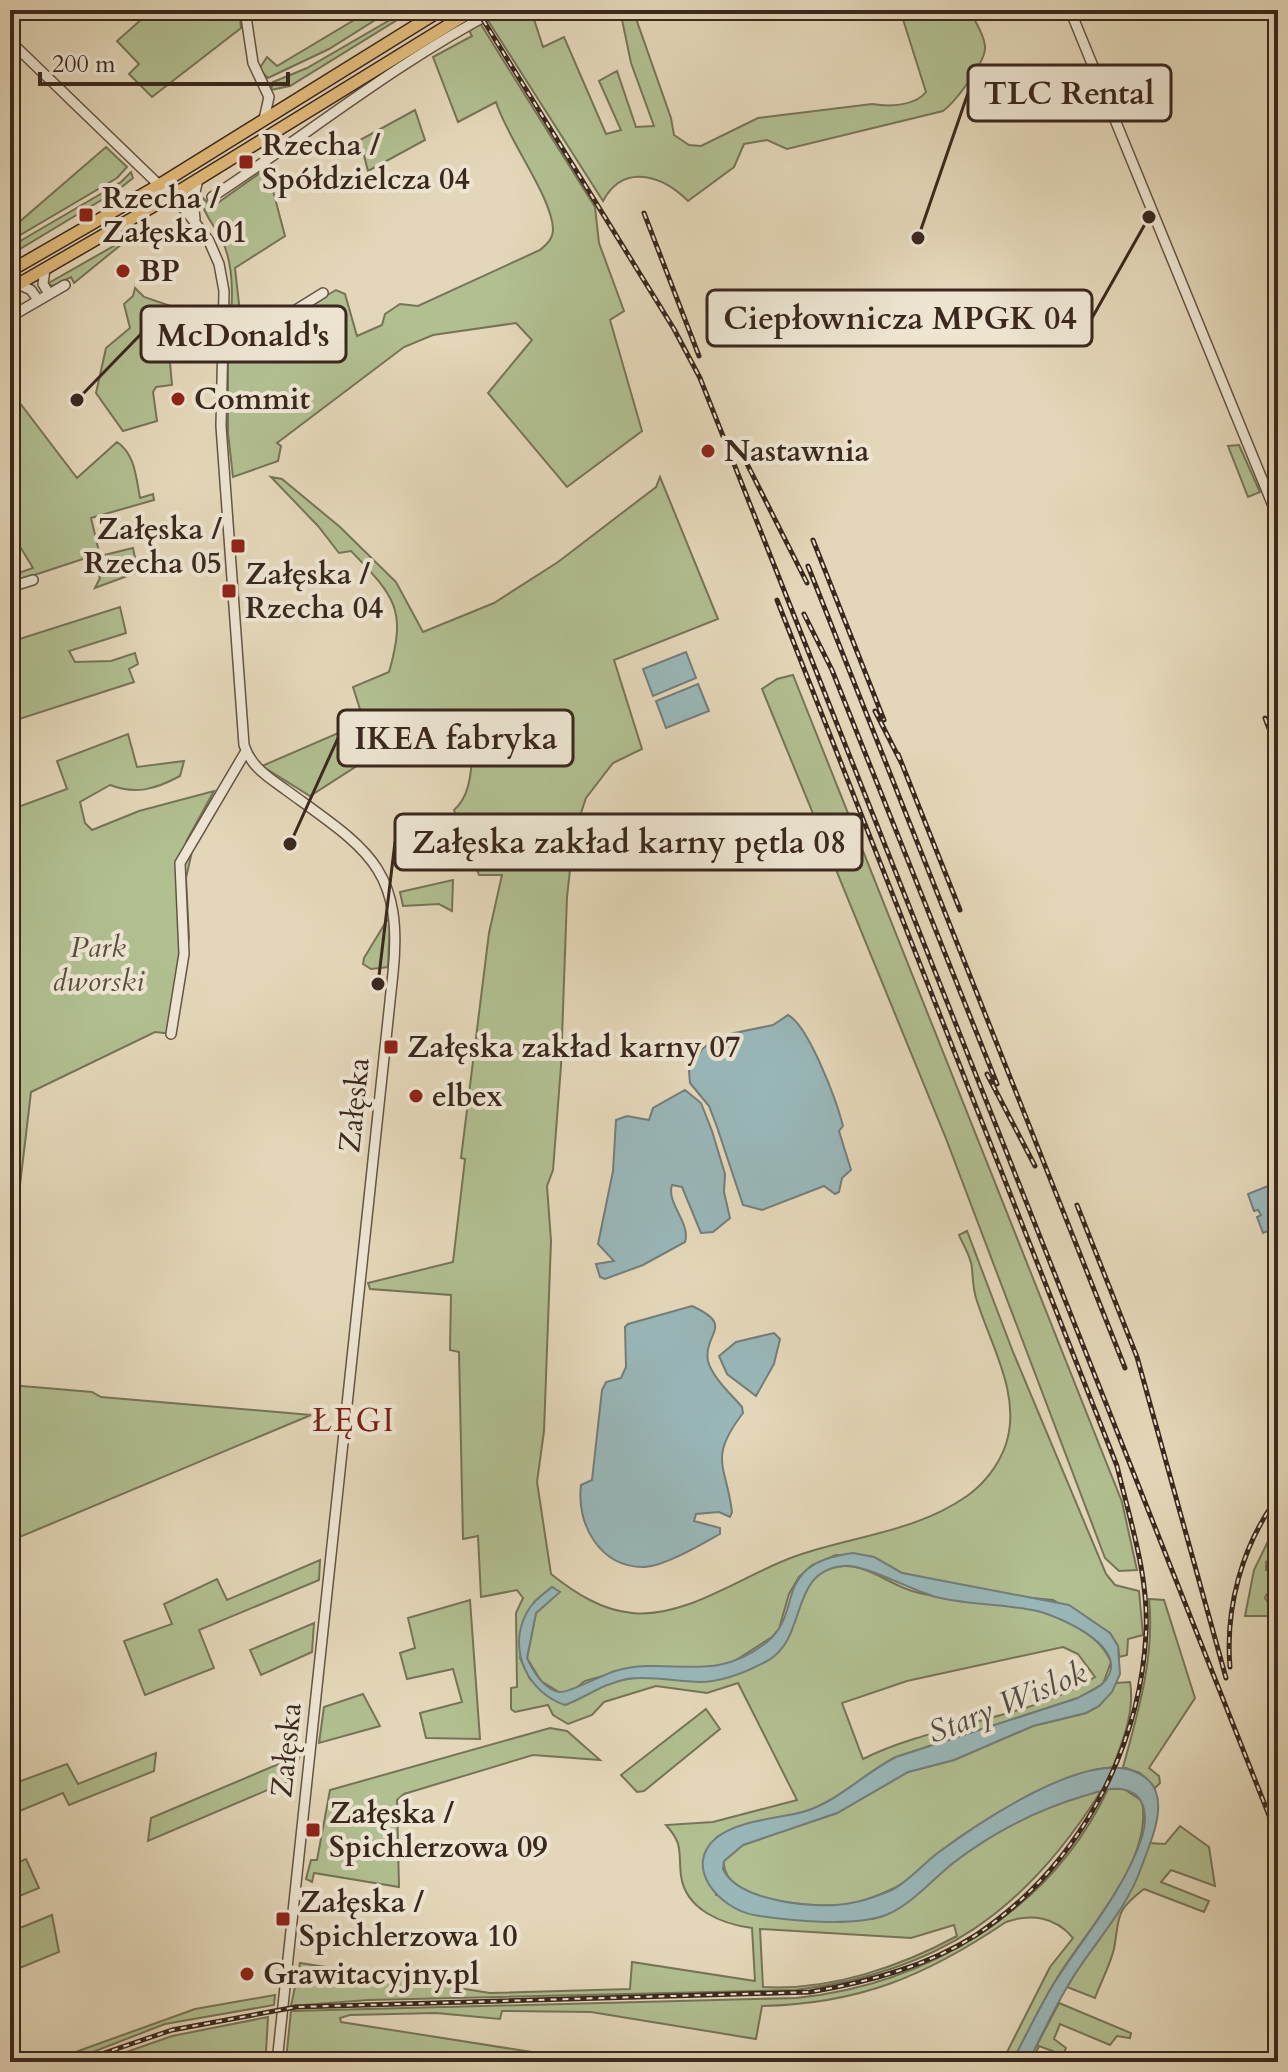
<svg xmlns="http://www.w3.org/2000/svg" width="1288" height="2072" font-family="Cardo,serif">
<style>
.green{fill:#b1bf91;stroke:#767458;stroke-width:2;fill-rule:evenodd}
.water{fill:#99b7b9;stroke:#737e7b;stroke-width:2}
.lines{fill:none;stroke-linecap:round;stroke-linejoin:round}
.minor-casing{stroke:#655445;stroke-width:12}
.major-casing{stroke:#3b281e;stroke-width:14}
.minor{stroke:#ede5d2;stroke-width:9}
.major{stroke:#e2bc7c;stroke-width:11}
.rail-casing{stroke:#3b281e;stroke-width:5}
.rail{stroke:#ede5d2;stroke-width:2;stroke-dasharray:6;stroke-linecap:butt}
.poi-dot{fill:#8f2418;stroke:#ede5d2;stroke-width:3}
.labels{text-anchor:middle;stroke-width:8;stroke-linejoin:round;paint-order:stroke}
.poi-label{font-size:30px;font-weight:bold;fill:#3b281e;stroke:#ede5d2;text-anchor:start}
.park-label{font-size:30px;font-style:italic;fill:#584e3b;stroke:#ede5d2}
.street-label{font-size:30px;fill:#3b281e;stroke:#ede5d2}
.neighbourhood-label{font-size:32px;letter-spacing:2px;fill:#7a1f14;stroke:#ede5d2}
.water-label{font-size:32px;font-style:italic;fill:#524c45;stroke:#ede5d2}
.leader{fill:none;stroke:#3b281e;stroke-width:3}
.callout-dot{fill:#3b281e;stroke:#ede5d2;stroke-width:3}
.callout{fill:#ede5d2;stroke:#3b281e;stroke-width:3}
.callout-label{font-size:32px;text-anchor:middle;font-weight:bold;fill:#3b281e}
</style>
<rect width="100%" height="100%" fill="#e4d7b9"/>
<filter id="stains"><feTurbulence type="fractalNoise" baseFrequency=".0025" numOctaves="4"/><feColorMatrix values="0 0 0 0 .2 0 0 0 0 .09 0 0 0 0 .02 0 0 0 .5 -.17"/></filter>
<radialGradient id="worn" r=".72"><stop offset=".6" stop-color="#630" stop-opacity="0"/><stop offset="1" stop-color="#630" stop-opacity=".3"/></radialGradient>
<!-- green -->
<path class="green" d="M152,10H239L241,28L152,97L129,74L139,64L117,41Z
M371,10H391L329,49L268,78L259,69L267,57L277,66Z
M407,10L405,15L290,86L271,90L273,82L307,68Z
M506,10H531L543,47L564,37L606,134L621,130L599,81L617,71L636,127L654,126L631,63L620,10H633L671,118L674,135L689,145L701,146L758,118L872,104C889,107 915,106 926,92L900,10H969C975,21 984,34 985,46C987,61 955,102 943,111L787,149L767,140L744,144L734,167L688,201C663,176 624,162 603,201L487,19Z
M480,23L595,207L599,243L624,311L610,320L642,431L567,487L488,393L532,340L516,323L433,335L404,347L277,443L281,446L278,461L233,477L228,433V352L336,290L345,294L357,336L382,325L385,314L400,304L418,306L540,250C547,244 553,239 553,229C552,197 507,138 496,102L458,122L433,57L472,36L469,30Z
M415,110L425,140L368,171L360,140Z
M106,147L127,167L117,178L10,241V230Z
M267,168L285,236L235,268L243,340L227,343C233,312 236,267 221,238C214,225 204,215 201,200L203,198L212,207Z
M131,172L133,178L118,190L10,255V247L121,182Z
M133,235L74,283L71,277L53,286L47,284Z
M135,288L144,297L171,306L166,318L172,385L156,387L153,392L157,421L123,431L96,393L106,348L130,328L124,304L133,296Z
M10,390L77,478L117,442C135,454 136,477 140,498L153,494L154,500L91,518L100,556L133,548L138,572L95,588L100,578L92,556L10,583V576L33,568L10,530Z
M1239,445L1260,492L1248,497L1228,446Z
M271,477L282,479L340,527L396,582L423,632L494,603L558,562L656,487L660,477L718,619L614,660L642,749L613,763L586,798L574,834L567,897L561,1066L553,1170L547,1186L551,1241L544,1431L537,1482L551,1574C575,1593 601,1610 632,1613C686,1619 746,1573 796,1556C853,1536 916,1532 967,1496C984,1484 999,1465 1006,1444C1022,1395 990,1344 976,1298C973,1288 973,1279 972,1269C972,1258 963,1245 959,1235L967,1231L1013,1352L1106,1574L1115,1585L1139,1591L1143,1635L1128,1639L1127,1655L1119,1657L1118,1646L1110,1633L1053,1600L1012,1596L902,1573L874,1557L836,1555L812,1565L799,1577L789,1594L779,1629L772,1637L733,1662L707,1669L636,1667L585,1681L571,1692H559L541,1681L527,1658L536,1613L559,1592L552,1587L534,1602L520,1658L530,1679L565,1705C586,1697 604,1683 627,1679C682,1669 710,1695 769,1659C805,1637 789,1582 832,1568C861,1559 886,1583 912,1591C960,1605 1016,1599 1062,1619C1082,1628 1103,1642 1111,1662L1103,1684L1078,1698L896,1757C865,1773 839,1800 806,1811C776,1821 745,1823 717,1837L716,1895L873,1919C905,1909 927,1884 953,1863C996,1830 1047,1803 1101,1791C1025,1912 939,1972 796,1990L368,2000L291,2006L300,1963L490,1993L630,1989L632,1962L755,1981L752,1928C722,1924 686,1910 681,1876C678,1851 684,1845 666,1825L713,1822L797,1800L738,1683L707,1693L656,1686L604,1702L592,1715L568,1724L553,1715L548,1705L515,1712L511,1709V1688L517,1687L516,1613L523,1598L517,1590L481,1597L478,1536L463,1539L459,1352L450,1350L451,1295L370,1289L368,1283L453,1262L465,1159L461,1158L489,933L502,875H479L454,810C471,796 471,769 473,749L465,747L468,730L357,766L310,796L262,766L364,722L353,687L389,672C407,609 395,597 351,551L339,553L318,526ZM1063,1647L1078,1654L1095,1677C1027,1720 935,1723 863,1759L842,1703L907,1681ZM954,1925L957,1936C900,1967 829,1991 763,1987L760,1929L911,1938Z
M120,607L126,633L69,651L75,662L111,661L135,653L138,664L129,669L134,682L10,722V642Z
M793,675L1122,1502L1137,1570L1119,1571L1105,1558L945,1136L762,689L777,679Z
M128,734L137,767L184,761L180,776C156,789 136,795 110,785L80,802L85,823L92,830L139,811L214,791L186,842L193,847L186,878L189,938L173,1034L155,1032L31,1092L10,1270V810L67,789L57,761Z
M453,880L452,911L439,904L403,906L400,892Z
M387,920H390L388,967L371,969L363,964L364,958Z
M10,1385L92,1392L101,1397L311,1415L10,1541Z
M1271,1535L1278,1541V1553L1266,1562V1570L1278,1575V1593L1267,1594L1265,1598L1278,1616H1245L1254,1570Z
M320,1560L319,1580L199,1630L214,1668L145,1695L124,1641L172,1624L164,1604L217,1579L227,1600Z
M1149,1599L1164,1600L1195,1698L1149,1768L1159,1776L1160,1783L1155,1788L1140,1773L1123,1767C1138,1713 1155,1656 1149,1599Z
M470,1600L480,1739L426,1738L420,1713L462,1702L453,1669L407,1679L400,1653L415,1648L408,1618Z
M314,1623L312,1652L261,1675L250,1650Z
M1130,1682C1135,1711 1123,1740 1113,1767C1058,1773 983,1819 938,1853C923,1864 908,1883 890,1890C878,1895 863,1902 850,1904C820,1909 720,1902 724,1861L743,1845L837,1813L908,1772L954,1760L1033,1726L1086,1713L1099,1706L1116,1683Z
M363,1694L380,1726L319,1743L324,1707Z
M706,1709L720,1729L644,1791L637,1792L621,1775Z
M550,1728L567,1731L600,1760L533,1755L404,1794L397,1800L399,1887L314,1873L312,1882L306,1879L311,1860H317L330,1790Z
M156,1753L154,1771L69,1805L63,1793L10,1815V1785L67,1764L78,1784Z
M300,1755L291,1780L148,1841L151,1818Z
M1108,1789H1124L1142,1801C1154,1861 1085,1931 1056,1980C1040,2006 1027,2035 1012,2062H1002L1050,1967L1073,1938C1056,1917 1031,1913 1006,1922C926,1976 859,2004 762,2006L756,2039L591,2012L502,2011L500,2019L436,2013L350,2015L340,2018L341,2022L595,2062L286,2060L291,2011L796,1998C926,1985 1051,1911 1108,1789Z
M1180,1826L1209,1847L1215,1886L1171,1870L1161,1882L1209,1901L1204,1912L1144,1889C1114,1912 1120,1916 1114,1949C1110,1965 1101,1982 1095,1998L1067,1987C1095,1938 1132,1898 1149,1843L1165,1844Z
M26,1859L39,1888L10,1900V1866Z
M52,1915L59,1952L10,1972V1932Z
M275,1995L274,2005L165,2024L67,2062H58L70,2054L195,2009Z
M1059,2003L1131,2033L1130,2038L1117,2036L1110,2045L1060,2024L1054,2039L1066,2048L1063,2055L1039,2046L1032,2062H1028Z
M268,2017L266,2052L243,2062H98L172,2036Z"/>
<!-- water -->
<path class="water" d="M686,652L696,678L653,696L643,669Z
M698,684L709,711L666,728L656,701Z
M788,1015C809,1026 837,1102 843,1126L839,1131L851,1170L842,1178L839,1192L835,1194L824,1186L762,1210L743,1205L717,1127L709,1106L690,1083L689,1071L702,1049L720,1036L773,1025Z
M685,1090L701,1103L712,1131L725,1174L724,1192L730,1218L713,1232L701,1233L682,1187L672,1185C666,1203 691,1223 685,1242L643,1265L605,1279L600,1277L596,1264L614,1261L598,1244L613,1171L616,1120L627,1116L649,1120L653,1108Z
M1278,1182V1227L1263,1233L1257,1217L1261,1215L1258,1210L1254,1211L1248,1194Z
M692,1306C736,1326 703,1333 708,1361C712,1377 731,1394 742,1407L743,1413C708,1459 726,1464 732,1512L730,1517L719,1512L696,1514L694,1521L720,1528V1534C702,1544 665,1566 645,1567C600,1568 576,1524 581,1485L592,1480L602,1390L606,1382L621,1378L626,1367L625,1327L628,1324Z
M774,1333L780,1339L774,1364L756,1396L727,1374L719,1356L736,1342Z
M853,1553L874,1557L902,1573L1069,1605L1110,1633L1118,1646L1120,1674L1112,1692L1099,1706L1086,1713L1033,1726L954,1760L908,1772L837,1813L743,1845L724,1861L723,1869C738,1902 819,1910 851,1903C864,1901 880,1895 892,1890C909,1881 924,1863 939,1852C980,1822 1085,1750 1136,1772C1176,1789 1152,1838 1141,1868C1128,1906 1099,1938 1077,1971C1058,1999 1044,2032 1028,2062H1012C1027,2034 1041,2003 1058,1977C1088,1932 1125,1888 1142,1837C1146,1825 1147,1807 1138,1797C1124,1783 1103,1790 1087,1795C1039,1809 993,1832 953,1863C932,1880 911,1905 886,1915C854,1927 788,1921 754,1915C720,1909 682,1867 716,1838C738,1820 776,1819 803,1812C838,1802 864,1773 896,1757L1078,1698C1086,1693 1098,1689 1104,1682C1134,1649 1061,1617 1037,1611C1005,1604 972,1605 940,1598C913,1592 865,1563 843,1566C789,1571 808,1636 769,1660C749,1671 723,1682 700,1682C675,1682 651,1675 627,1679C604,1683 586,1697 565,1705C529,1693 507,1651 526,1614C532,1602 542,1595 552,1587L560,1592L536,1613L527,1658C533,1671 544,1689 559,1692C567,1694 602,1675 615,1671C672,1655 712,1686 767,1642C805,1611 770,1564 853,1553Z"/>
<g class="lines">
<defs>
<path id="minor" d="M245,10L253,63L269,97L264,119
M1070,10L1278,518
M10,41L187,212L209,241L219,264L224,291L221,426L244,745C251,767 268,777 286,790C365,848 404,866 393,973L277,2062
M212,197C307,135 395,63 497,10
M195,219L193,201L198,179
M45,269L43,284L49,294
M18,284L31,290L38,300
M10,317L65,285
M221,350L249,339L323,293
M10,587L33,580
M171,1034L184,954L180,863L246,751"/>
<path id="major" d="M10,271L159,185L441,10
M10,289L171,196L473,10"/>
</defs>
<!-- minor casing -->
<use href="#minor" class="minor-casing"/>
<!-- major casing -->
<use href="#major" class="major-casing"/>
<!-- minor -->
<use href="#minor" class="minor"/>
<!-- major -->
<use href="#major" class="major"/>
<defs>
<path id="rail" d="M477,10L674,329L700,378L1278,1838
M644,213L699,356
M739,448L807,583
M813,540L884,720
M808,566L1125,1368
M804,614L832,670L997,1084
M875,711L902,764
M1265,718L1278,752
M898,754L960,910
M987,1074L1035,1166
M1077,1205L1137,1357L1226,1678
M1230,1667C1225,1608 1242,1545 1278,1497
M78,2062L172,2030L296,2007L810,1992C867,1982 926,1967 976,1935C1076,1869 1140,1753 1146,1633C1149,1576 1130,1521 1117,1466L777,600"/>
</defs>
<!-- rail casing -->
<use href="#rail" class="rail-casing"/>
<!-- rail -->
<use href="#rail" class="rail"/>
</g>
<!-- markers -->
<g class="poi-dot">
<rect x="238" y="154" width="16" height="16" rx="4"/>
<rect x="78" y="207" width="16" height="16" rx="4"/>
<circle cx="123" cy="271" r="8"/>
<circle cx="178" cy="399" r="8"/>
<circle cx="708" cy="451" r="8"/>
<rect x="230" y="538" width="16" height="16" rx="4"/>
<rect x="221" y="583" width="16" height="16" rx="4"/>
<rect x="383" y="1039" width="16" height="16" rx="4"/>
<circle cx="416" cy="1096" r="8"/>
<rect x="305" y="1822" width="16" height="16" rx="4"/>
<rect x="275" y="1911" width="16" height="16" rx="4"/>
<circle cx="247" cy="1974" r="8"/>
</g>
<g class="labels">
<!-- poi labels -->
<g class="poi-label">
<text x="262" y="155">Rzecha /<tspan x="262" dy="34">Spółdzielcza 04</tspan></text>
<text x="102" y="208">Rzecha /<tspan x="102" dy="34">Załęska 01</tspan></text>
<text x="139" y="281">BP</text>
<text x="194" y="409">Commit</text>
<text x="724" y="461">Nastawnia</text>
<text x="222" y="539" text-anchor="end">Załęska /<tspan x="222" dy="34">Rzecha 05</tspan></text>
<text x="245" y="584">Załęska /<tspan x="245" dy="34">Rzecha 04</tspan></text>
<text x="407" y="1057">Załęska zakład karny 07</text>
<text x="432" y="1106">elbex</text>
<text x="329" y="1823">Załęska /<tspan x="329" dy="34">Spichlerzowa 09</tspan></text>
<text x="299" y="1912">Załęska /<tspan x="299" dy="34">Spichlerzowa 10</tspan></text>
<text x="263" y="1984">Grawitacyjny.pl</text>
</g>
<!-- park labels -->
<g class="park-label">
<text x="98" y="957">Park<tspan x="98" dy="34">dworski</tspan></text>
</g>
<!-- street labels -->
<g class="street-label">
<text transform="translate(354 1105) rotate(-84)" y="10">Załęska</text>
<text transform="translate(286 1750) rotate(-84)" y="10">Załęska</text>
</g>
<!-- neighbourhood labels -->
<g class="neighbourhood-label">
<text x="354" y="1431">ŁĘGI</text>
</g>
<!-- water labels -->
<g class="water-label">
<text transform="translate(1007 1702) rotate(-22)" y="11">Stary Wislok</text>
</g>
</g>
<!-- callouts -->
<path class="leader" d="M918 238L968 93M1149 217L1092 318M77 400L141 334M290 844L338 738M378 984L395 842"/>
<g class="callout-dot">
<circle cx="918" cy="238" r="8"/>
<circle cx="1149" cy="217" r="8"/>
<circle cx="77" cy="400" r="8"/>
<circle cx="290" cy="844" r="8"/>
<circle cx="378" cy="984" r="8"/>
</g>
<g class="callout">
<rect x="968" y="65" width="203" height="56" rx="8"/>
<rect x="707" y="290" width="385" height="56" rx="8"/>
<rect x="141" y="306" width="205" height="56" rx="8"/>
<rect x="338" y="710" width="235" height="56" rx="8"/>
<rect x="395" y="814" width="467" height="56" rx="8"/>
</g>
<g class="callout-label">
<text x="1069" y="104">TLC Rental</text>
<text x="900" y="329">Ciepłownicza MPGK 04</text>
<text x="243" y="346">McDonald's</text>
<text x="456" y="749">IKEA fabryka</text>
<text x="629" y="853">Załęska zakład karny pętla 08</text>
</g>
<!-- margin -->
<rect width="1288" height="2072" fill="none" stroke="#e4d7b9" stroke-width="40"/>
<rect x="12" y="12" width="1264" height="2048" fill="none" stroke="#3b281e" stroke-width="4"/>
<rect x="20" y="20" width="1248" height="2032" fill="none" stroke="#3b281e" stroke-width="2"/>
<!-- scale -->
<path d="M40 72v12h248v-12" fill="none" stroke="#3b281e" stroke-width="4"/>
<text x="52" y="72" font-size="24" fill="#3b281e" stroke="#ede5d2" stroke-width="6" paint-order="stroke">200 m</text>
<rect width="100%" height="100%" filter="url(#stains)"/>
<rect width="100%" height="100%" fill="url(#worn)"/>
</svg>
